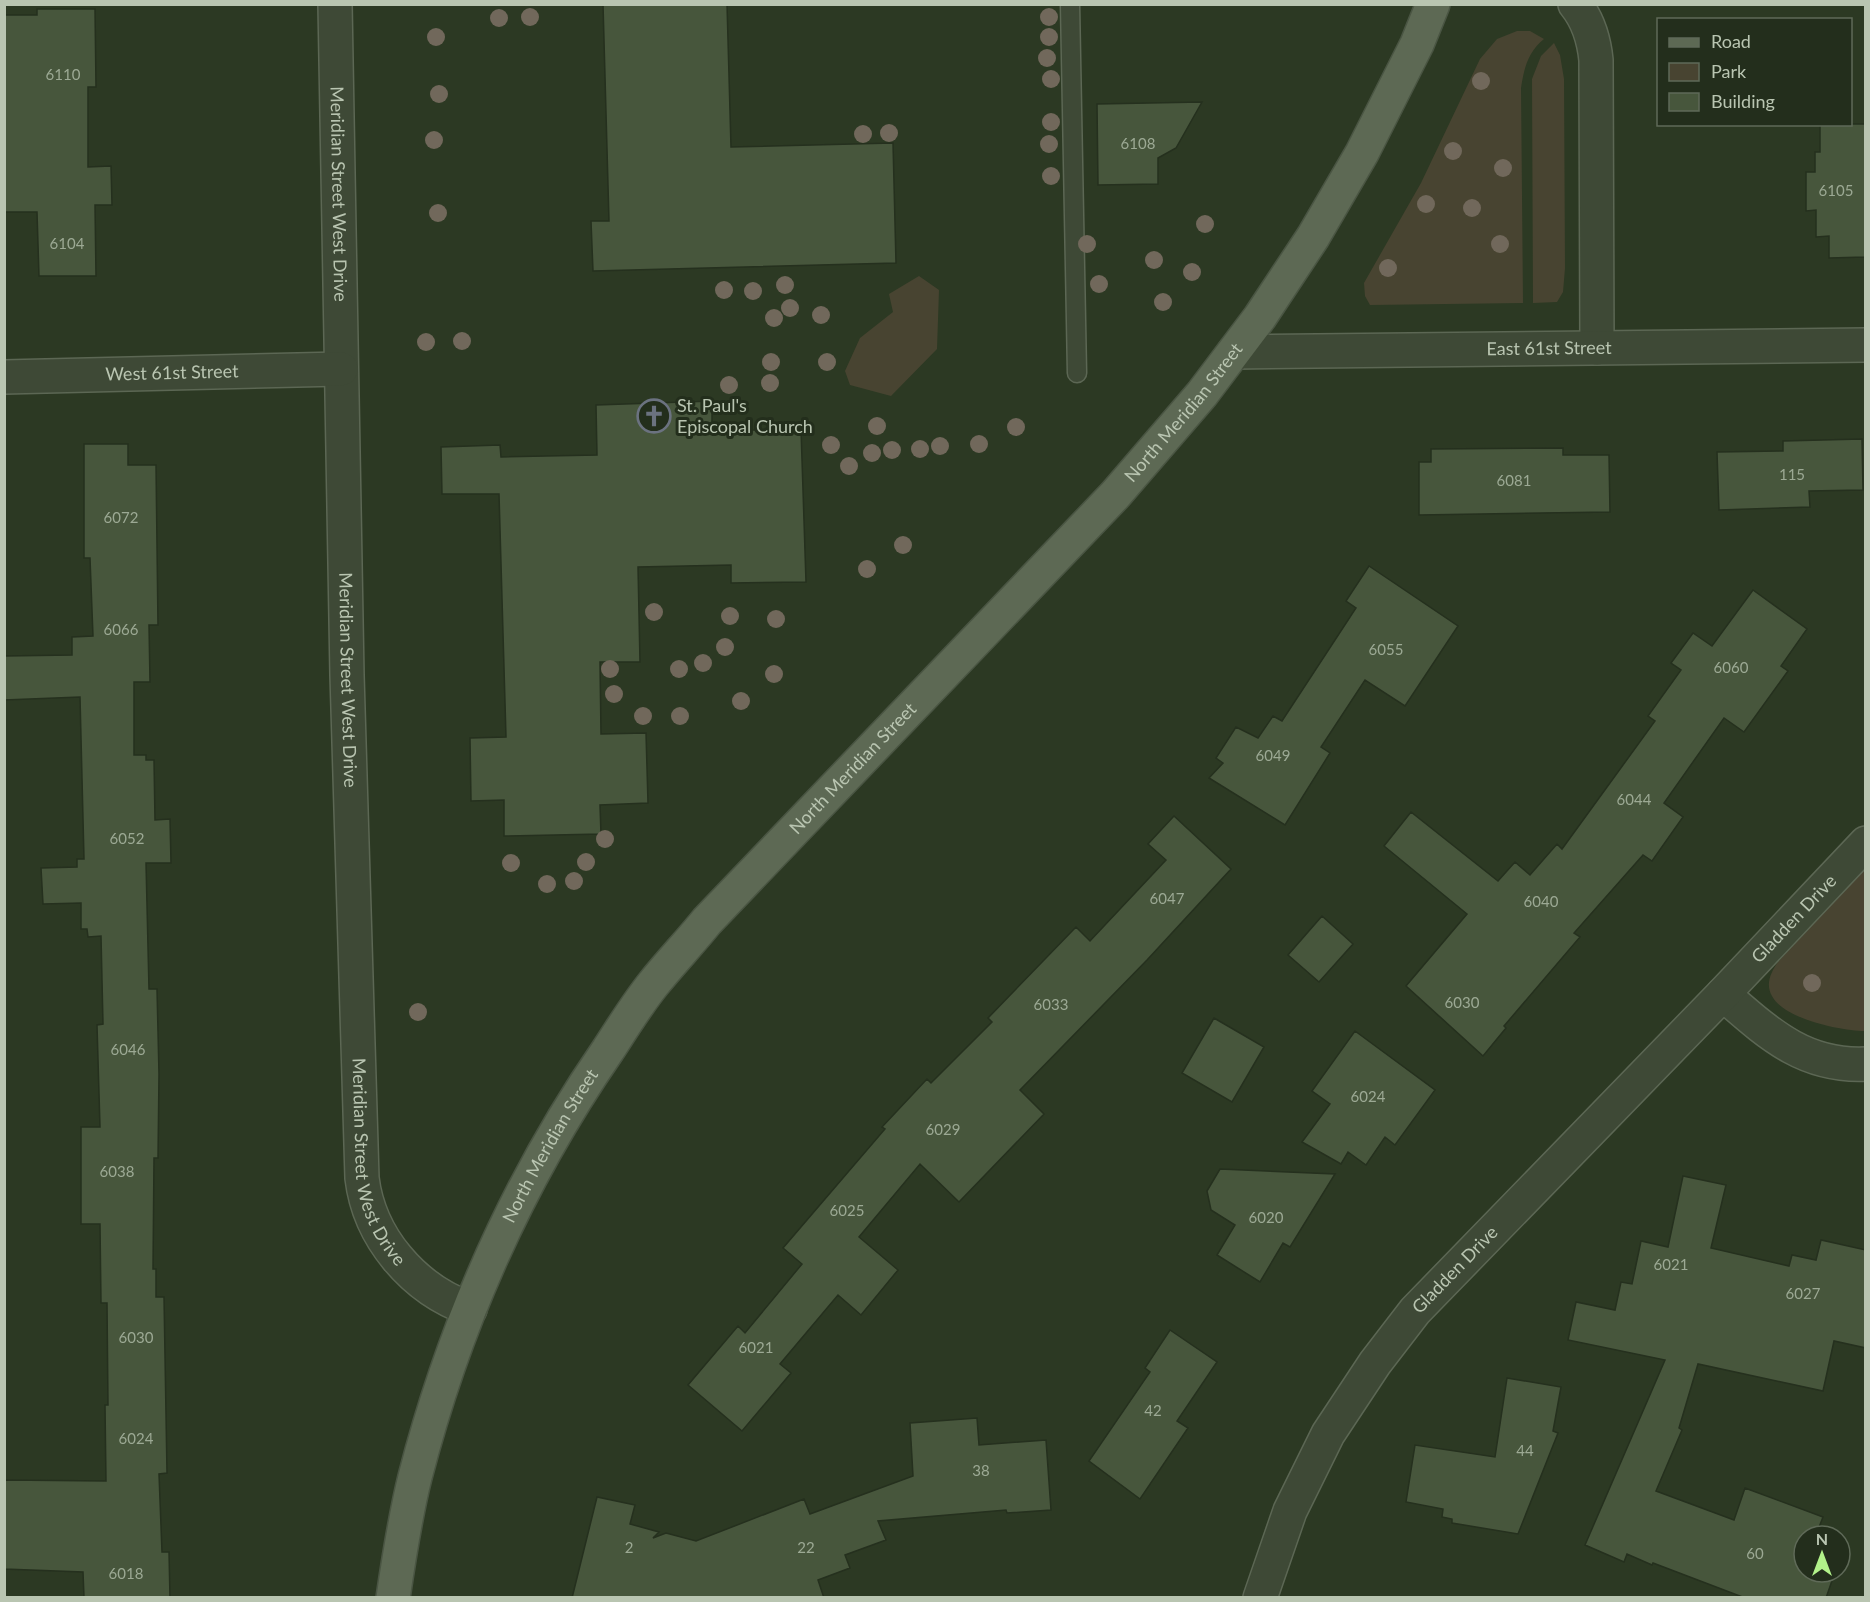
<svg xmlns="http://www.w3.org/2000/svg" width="1870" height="1602" font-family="Lato,sans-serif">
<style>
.green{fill:#484431}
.building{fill:#47563c;stroke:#25301e;stroke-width:1.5}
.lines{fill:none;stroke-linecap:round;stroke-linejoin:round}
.service-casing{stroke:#5c6754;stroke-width:21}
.minor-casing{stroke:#5c6754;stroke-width:36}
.primary-casing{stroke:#4a5543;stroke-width:36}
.service{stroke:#3e4936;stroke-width:18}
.minor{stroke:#3e4936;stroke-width:33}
.primary{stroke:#5d6954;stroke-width:33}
.tree{fill:#71685b}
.labels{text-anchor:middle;stroke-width:6;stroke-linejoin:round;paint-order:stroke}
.number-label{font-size:15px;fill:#9ca994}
.street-label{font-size:18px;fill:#b9c5b1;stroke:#232e1c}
.poi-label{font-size:18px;fill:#b9c5b1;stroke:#232e1c;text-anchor:start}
</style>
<rect width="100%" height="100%" fill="#2c3923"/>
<!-- green -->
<path class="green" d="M1517,31H1530L1544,39C1528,52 1524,68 1521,88L1523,303L1370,305L1365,296L1364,283L1421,183L1480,59L1497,39Z
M1554,43L1560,55L1564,79L1565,268L1563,292L1557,302L1533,303L1532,79L1541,56Z
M919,276L939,290L937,349L891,396L850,385L845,371L860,338L893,312L889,294Z
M1865,866V1031C1841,1031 1784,1019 1772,996C1765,984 1771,972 1778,962Z"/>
<!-- building -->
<path class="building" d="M603,4H727L731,147L893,143L896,263L593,271L591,221H609Z
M37,9H95L96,87H88V167L111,166L112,205H95L96,276H39L37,212H4V15H37Z
M1202,102L1176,148L1158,158V184L1098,185L1097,104Z
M1820,124H1865V257L1829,258V236L1816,237V210L1806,211V172H1815V152H1820Z
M712,401V431L801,429L806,582L731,583V565L638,567L640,662H600L601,734L646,733L648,803L600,805L601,834L504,836V800L471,801L470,738L506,737L499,494H442L441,447L500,445L501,457L597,455L596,405Z
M1862,439L1863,490L1809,491L1810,507L1719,510L1717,452L1783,451V441Z
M84,444H128V465H156L158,625H149L150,682H134V755H146V760H154L155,820L170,819L171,863H146L149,989H157L159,1074L158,1158H154L153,1269H156V1297H164L167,1473L159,1474L162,1552H169L170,1598L84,1597L83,1572L4,1569V1480L106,1481L105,1405H108L107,1303H101L100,1224H81V1127H100L97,1025L103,1024L101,936L88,937L87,929H81V903L43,904L41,868L77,867V859H84L80,697L4,700V656L72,655V637L93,636L90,558H84Z
M1563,448V455H1609L1610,512L1419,515V462H1431V449Z
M1369,566L1458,626L1405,706L1365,680L1321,747L1330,753L1285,825L1209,778L1223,763L1216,758L1236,727L1258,738L1273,716L1282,721L1356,608L1346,601Z
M1753,590L1807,629L1781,666L1788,671L1744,732L1724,718L1664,803L1683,817L1652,861L1643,855L1574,933L1580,937L1504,1026L1506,1028L1483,1056L1406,986L1467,914L1384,846L1411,812L1498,881L1515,862L1530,875L1557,844L1562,849L1655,721L1648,716L1681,670L1671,663L1693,633L1712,646Z
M1174,816L1231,869L1147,960L1020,1090L1044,1114L959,1202L920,1164L859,1237L898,1270L861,1315L838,1295L780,1364L791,1373L742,1431L688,1385L738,1326L745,1333L802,1264L783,1248L885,1129L882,1127L927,1079L931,1083L992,1022L988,1018L1076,927L1090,941L1166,860L1148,844Z
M1322,916L1353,944L1319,982L1288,955Z
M1214,1018L1264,1047L1232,1102L1182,1073Z
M1355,1031L1435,1090L1395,1145L1385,1137L1366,1165L1348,1152L1341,1164L1302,1142L1330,1104L1312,1091Z
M1220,1169L1335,1174L1290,1247L1283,1243L1260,1282L1217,1255L1235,1225L1211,1210L1207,1191Z
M1683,1176L1726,1185L1711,1248L1789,1266L1792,1255L1816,1260L1821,1240L1866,1250V1348L1834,1341L1823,1391L1698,1364L1679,1428L1682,1430L1656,1491L1734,1520L1745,1488L1823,1517L1816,1535L1818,1536H1804V1572H1835L1826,1598H1745L1653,1563L1652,1565L1627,1554L1624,1562L1585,1545L1665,1360L1568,1340L1576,1302L1615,1310L1621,1282L1632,1284L1641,1241L1668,1247Z
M1170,1330L1217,1362L1177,1421L1188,1428L1140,1499L1089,1461L1150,1372L1145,1368Z
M1507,1378L1561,1387L1553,1431L1558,1433L1518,1534L1452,1523V1519L1442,1517L1443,1509L1406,1502L1415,1445L1495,1457Z
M977,1418L979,1445L1046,1440L1051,1510L1007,1513L1006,1510L878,1521L886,1540L845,1555L850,1568L818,1580L824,1598H572L597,1497L635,1505L630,1524L659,1532L653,1538L666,1533L696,1541L804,1499L810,1514L913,1476L910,1423Z"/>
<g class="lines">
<defs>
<path id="service" d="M1070,4L1077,373"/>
<g id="minor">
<path id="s1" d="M335,4L347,675L362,1178C369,1237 413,1289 470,1309"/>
<path d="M1575,4C1588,20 1594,40 1596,60L1597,348"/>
<path id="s2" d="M1234,352L1866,345"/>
<path id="s3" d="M4,377L341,369"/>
<path d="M1723,994C1767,1032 1803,1067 1866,1064"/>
<path id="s4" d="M1260,1598L1290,1511L1328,1434L1375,1363L1415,1311L1723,994L1866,843"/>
</g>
<g id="primary">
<path id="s5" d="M393,1598C399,1557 405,1517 415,1477C455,1322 517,1182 608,1050C623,1027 637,1004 654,983C671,962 690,942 707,921L1115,495L1202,394L1260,317L1313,237L1362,153L1417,44L1433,4"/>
</g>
</defs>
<!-- service casing -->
<use href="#service" class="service-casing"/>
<!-- minor casing -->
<use href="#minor" class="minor-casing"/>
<!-- primary casing -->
<use href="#primary" class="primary-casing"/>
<!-- service -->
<use href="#service" class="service"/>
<!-- minor -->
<use href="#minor" class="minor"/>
<!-- primary -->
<use href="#primary" class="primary"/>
</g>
<!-- trees -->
<g class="tree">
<circle cx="530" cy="17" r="9"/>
<circle cx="1049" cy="17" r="9"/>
<circle cx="499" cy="18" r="9"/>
<circle cx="436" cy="37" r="9"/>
<circle cx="1049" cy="37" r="9"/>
<circle cx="1047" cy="58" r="9"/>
<circle cx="1051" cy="79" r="9"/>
<circle cx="1481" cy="81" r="9"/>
<circle cx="439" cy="94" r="9"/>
<circle cx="1051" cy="122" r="9"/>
<circle cx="889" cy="133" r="9"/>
<circle cx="863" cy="134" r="9"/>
<circle cx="434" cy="140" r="9"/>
<circle cx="1049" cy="144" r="9"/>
<circle cx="1453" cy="151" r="9"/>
<circle cx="1503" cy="168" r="9"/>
<circle cx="1051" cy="176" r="9"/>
<circle cx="1426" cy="204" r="9"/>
<circle cx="1472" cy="208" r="9"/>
<circle cx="438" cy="213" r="9"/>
<circle cx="1205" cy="224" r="9"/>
<circle cx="1087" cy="244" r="9"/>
<circle cx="1500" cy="244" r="9"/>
<circle cx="1154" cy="260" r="9"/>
<circle cx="1388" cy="268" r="9"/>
<circle cx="1192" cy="272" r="9"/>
<circle cx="1099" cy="284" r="9"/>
<circle cx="785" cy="285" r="9"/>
<circle cx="724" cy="290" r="9"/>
<circle cx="753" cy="291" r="9"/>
<circle cx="1163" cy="302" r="9"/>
<circle cx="790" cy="308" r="9"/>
<circle cx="821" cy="315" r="9"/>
<circle cx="774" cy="318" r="9"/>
<circle cx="462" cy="341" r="9"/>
<circle cx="426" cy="342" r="9"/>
<circle cx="771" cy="362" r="9"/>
<circle cx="827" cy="362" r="9"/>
<circle cx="770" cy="383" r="9"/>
<circle cx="729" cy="385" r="9"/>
<circle cx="877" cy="426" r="9"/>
<circle cx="1016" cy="427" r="9"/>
<circle cx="979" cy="444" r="9"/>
<circle cx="831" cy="445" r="9"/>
<circle cx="940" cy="446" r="9"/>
<circle cx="920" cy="449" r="9"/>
<circle cx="892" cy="450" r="9"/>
<circle cx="872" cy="453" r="9"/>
<circle cx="849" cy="466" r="9"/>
<circle cx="903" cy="545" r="9"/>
<circle cx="867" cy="569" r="9"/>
<circle cx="654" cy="612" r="9"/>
<circle cx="730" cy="616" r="9"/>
<circle cx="776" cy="619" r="9"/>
<circle cx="725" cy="647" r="9"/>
<circle cx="703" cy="663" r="9"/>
<circle cx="610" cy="669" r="9"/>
<circle cx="679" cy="669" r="9"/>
<circle cx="774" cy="674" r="9"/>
<circle cx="614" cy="694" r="9"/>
<circle cx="741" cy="701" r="9"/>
<circle cx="643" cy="716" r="9"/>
<circle cx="680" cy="716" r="9"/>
<circle cx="605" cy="839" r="9"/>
<circle cx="586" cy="862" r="9"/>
<circle cx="511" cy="863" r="9"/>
<circle cx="574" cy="881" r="9"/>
<circle cx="547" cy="884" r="9"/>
<circle cx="1812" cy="983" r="9"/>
<circle cx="418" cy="1012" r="9"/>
</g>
<!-- icons -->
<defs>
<symbol id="church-ring" viewBox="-11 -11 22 22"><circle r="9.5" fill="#232e1c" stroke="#6b7280" stroke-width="1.5"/><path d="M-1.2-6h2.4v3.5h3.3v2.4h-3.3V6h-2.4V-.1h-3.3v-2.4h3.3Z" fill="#6b7280"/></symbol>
</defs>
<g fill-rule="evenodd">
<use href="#church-ring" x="635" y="397" width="38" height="38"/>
</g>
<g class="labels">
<!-- number labels -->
<g class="number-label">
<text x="63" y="80">6110</text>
<text x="1138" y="149">6108</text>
<text x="1836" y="196">6105</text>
<text x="67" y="249">6104</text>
<text x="1792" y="480">115</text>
<text x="1514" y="486">6081</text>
<text x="121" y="523">6072</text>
<text x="121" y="635">6066</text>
<text x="1386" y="655">6055</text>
<text x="1731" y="673">6060</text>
<text x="1273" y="761">6049</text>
<text x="1634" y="805">6044</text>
<text x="127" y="844">6052</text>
<text x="1167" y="904">6047</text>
<text x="1541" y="907">6040</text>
<text x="1462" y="1008">6030</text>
<text x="1051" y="1010">6033</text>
<text x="128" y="1055">6046</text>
<text x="1368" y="1102">6024</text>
<text x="943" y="1135">6029</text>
<text x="117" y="1177">6038</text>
<text x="847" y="1216">6025</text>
<text x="1266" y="1223">6020</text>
<text x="1671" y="1270">6021</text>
<text x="1803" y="1299">6027</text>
<text x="136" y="1343">6030</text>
<text x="756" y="1353">6021</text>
<text x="1153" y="1416">42</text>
<text x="136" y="1444">6024</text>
<text x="1525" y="1456">44</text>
<text x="981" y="1476">38</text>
<text x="629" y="1553">2</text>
<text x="806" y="1553">22</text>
<text x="1755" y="1559">60</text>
<text x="126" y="1579">6018</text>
</g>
<!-- street labels -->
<g class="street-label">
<text dy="6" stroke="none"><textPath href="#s1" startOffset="190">Meridian Street West Drive</textPath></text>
<text dy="6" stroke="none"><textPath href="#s2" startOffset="315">East 61st Street</textPath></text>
<text dy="6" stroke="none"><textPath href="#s3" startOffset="168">West 61st Street</textPath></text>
<text dy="6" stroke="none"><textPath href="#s5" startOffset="1454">North Meridian Street</textPath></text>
<text dy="6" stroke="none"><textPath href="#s1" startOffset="676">Meridian Street West Drive</textPath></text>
<text dy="6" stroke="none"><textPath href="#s5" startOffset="968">North Meridian Street</textPath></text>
<text dy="6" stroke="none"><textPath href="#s4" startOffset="874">Gladden Drive</textPath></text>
<text dy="6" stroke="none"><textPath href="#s5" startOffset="482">North Meridian Street</textPath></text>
<text dy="6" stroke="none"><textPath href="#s1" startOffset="1162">Meridian Street West Drive</textPath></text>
<text dy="6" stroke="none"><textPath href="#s4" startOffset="386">Gladden Drive</textPath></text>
</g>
<!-- poi labels -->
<g class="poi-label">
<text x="677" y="412">St. Paul's<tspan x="677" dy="21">Episcopal Church</tspan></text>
</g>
</g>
<!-- border -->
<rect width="1870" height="1602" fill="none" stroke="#b9c5b1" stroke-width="12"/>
<!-- legend -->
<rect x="1657" y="18" width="195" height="108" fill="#232e1c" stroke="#5f6a58" stroke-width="1.5"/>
<rect x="1669" y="38" width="30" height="9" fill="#5d6954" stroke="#5f6a58" stroke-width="1.5"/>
<text x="1711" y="48" font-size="18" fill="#b9c5b1">Road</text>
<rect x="1669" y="63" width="30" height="18" fill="#484431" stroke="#5f6a58" stroke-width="1.5"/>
<text x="1711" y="78" font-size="18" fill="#b9c5b1">Park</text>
<rect x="1669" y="93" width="30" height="18" fill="#47563c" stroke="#5f6a58" stroke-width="1.5"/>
<text x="1711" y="108" font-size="18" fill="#b9c5b1">Building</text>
<!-- north arrow -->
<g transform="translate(1822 1554)"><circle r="28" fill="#232e1c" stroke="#5f6a58" stroke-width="1.5"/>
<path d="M0-4.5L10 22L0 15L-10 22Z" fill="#b2f28a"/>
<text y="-9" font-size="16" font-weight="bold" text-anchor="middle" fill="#b9c5b1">N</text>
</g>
</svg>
